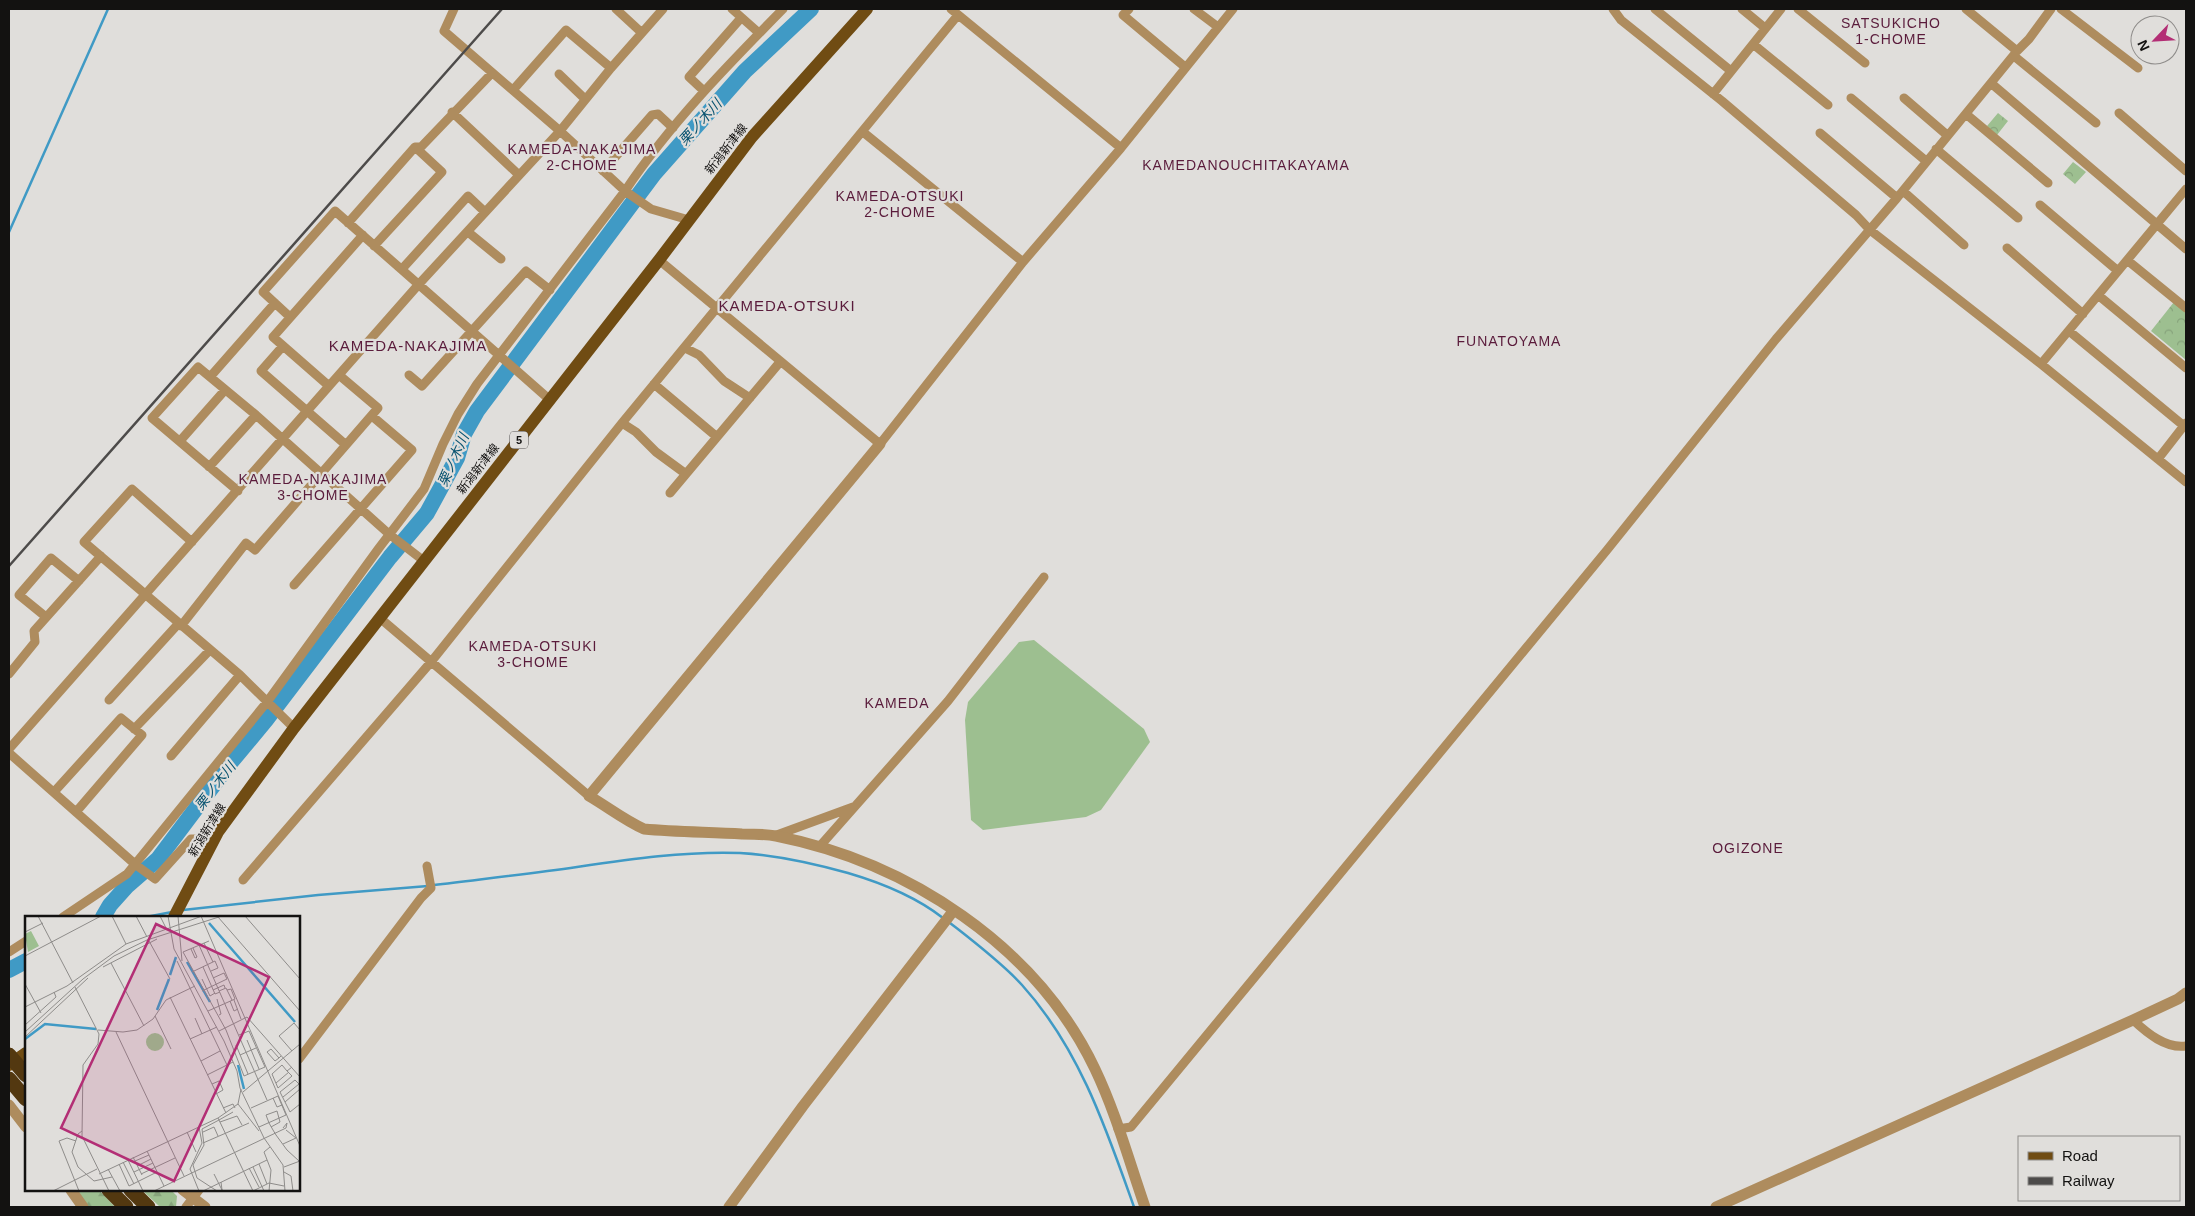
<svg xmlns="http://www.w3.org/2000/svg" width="2195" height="1216" font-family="Helvetica,'Noto Sans JP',sans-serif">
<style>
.forest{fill:url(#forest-firs)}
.park{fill:url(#park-crowns)}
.pitch{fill:#9dbf90}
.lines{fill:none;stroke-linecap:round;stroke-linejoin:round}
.stream{stroke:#409ac5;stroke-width:2.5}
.river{stroke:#409ac5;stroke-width:16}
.minor{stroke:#ae8c5e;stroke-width:9}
.tertiary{stroke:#ae8c5e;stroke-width:11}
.primary{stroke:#704c13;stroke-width:12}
.motorway{stroke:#533810;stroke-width:15}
.rail{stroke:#4d4b4a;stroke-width:2.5}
.motorway-bridge{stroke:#533810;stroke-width:15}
.labels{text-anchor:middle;stroke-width:4.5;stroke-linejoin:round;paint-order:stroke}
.shield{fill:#e0dedb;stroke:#504f4e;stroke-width:1}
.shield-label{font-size:11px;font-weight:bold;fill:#131211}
.street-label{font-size:12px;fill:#131211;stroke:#e0dedb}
.neighbourhood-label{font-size:14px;letter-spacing:1px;fill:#5a1b3b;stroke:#e0dedb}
.water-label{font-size:14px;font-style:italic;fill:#085370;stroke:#e0dedb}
.quarter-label{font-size:15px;letter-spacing:1px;fill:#5a1b3b;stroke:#e0dedb}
.inset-river{fill:none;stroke:#409ac5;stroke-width:2.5}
.inset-road{fill:none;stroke:#8e8c8a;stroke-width:1}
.view{fill:#b32e75;fill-opacity:0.15;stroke:#b32e75;stroke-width:2.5}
.inset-edge{fill:none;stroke:#131211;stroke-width:2.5}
</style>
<defs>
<pattern id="forest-firs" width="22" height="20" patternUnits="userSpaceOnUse" patternTransform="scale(1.25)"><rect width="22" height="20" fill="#9dbf90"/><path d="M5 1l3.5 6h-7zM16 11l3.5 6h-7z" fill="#86a37b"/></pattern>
<pattern id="park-crowns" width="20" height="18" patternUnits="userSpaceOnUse" patternTransform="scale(1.25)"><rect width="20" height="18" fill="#9dbf90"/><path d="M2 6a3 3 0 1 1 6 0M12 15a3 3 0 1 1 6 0" fill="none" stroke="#86a37b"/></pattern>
</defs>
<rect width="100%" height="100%" fill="#e0dedb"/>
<!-- forest -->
<path class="forest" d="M75,1190H99L115,1207H86Z
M142,1190H171L177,1196L176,1207H160Z"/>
<!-- park -->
<path class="park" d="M1998,113L2008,121L1997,135L1987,126Z
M2073,162L2086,172L2075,184L2063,174Z
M2174,302L2186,312V360L2151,331Z"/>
<!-- pitch -->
<path class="pitch" d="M1034,640L1144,729L1150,742L1101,810L1086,817L983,830L971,820L965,720L968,702L1019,642Z"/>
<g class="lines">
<!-- stream -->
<path class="stream" d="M9,232L108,9
M434,885C482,879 530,874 577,867C631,859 685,851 740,853C776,855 812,863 848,873C882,883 915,896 943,918
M183,910L318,895L428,886
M146,917L172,912
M950,923C973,941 1002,963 1022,985C1079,1048 1106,1128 1134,1207"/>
<!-- river -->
<path class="river" d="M103,917L110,905L127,886L158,859L231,762L266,720L390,557L427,513L457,458L464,434L477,411L654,174L745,71L811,9
M9,970L26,961"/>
<!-- minor -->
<path class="minor" d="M454,9L444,31L560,131L625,191L651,209L689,220
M616,9L642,33
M732,9L759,33
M951,9L1121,148
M1129,9L1123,15L1185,67
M1194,9L1218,27
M1613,9L1621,20L1722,101L1856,215L1870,230L2041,364L2186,482
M1655,9L1731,71
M1742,9L1765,28
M1798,9L1865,63
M1966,9L2017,51
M2061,9L2138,68
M1753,44L1828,105
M2014,56L2096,123
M559,74L585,99
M1992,84L2186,249
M513,90L566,30L611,68
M704,91L689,77L741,18
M1713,94L1781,9
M1851,98L1926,161
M1904,98L1947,135
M452,112L519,175
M2119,113L2186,171
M1966,114L2048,183
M863,132L1023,262
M1820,133L1897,198
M1936,149L2018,218
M603,171L652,115L658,114L673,128
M1903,191L1964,245
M2040,205L2118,271
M348,223L415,147H421L492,73
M468,232L501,259
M374,246L442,172L415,147
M2007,248L2083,314
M659,260L880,444L1023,262L1121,148L1233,9
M2127,260L2186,308
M402,269L468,196L485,212
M2098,295L2186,368
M290,317L263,292L335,211L550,400
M2069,331L2184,426
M283,346L261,371L346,445
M685,348L699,355L724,381L750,398
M2041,364L2186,189
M409,375L422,386L526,271L550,290
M210,377L275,303
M654,384L717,437
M329,386L273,337L363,235
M622,423L636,432L656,452L686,474
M180,441L225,390
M2158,459L2186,423
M209,467L256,415
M238,491L152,418L198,367L256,415L389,534L424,561
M670,493L780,362
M192,542L132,489L84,542L240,675L294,728
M294,585L412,450L372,416
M46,617L19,595L51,558L79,581
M381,619L589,796
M181,626L246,543L255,550L378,408L339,375
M9,674L35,642L34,631L101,556
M109,700L179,623
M134,729L210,650
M9,749L419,284L560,131L611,68L663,9
M9,753L136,865L155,879L191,839H215
M171,756L240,675
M54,792L121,718L142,735L76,812
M774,836L853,807
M820,846L948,701L1044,577
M243,880L431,662L622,423L958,15
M63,917L127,874L267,702L379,548L424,489L443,444L458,414L477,384L625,191C670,124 727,66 783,9
M9,952L26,941
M2133,1020C2147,1033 2166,1049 2186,1046
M299,1059L421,898L431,888L427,866
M1118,1129L1131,1127L1607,550L1776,339L1897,198L2017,51L2029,39L2051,9
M186,1207L199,1190"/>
<!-- tertiary -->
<path class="tertiary" d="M880,444L589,796C608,807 624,820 644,829C676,832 709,832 742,834C753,834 765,834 776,836C907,862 1036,945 1095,1069C1116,1113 1129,1161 1145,1207
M9,1105L26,1127
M71,1190L83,1207
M183,1190L205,1207
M729,1207L803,1106L954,910
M1716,1207L2133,1020L2178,999L2186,993"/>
<!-- primary -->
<path class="primary" d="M174,917L218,832L294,728L659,260L752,137L867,9
M9,1065L26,1053"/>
<!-- motorway -->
<path class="motorway" d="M9,1079L26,1099
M109,1190L126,1207
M131,1190L148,1207"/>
<!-- rail -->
<path class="rail" d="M9,566L502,9"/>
<!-- motorway-bridge -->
<path class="motorway-bridge" d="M9,1055L26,1075"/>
</g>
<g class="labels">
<!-- shield labels -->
<rect class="shield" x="510" y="431.5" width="18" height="17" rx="4"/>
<g class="shield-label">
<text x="519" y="444">5</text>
</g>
<!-- street labels -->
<g class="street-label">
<text transform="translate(726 149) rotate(-52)" y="4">新潟新津線</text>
<text transform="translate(478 469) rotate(-52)" y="4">新潟新津線</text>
<text transform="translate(207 830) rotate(-59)" y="4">新潟新津線</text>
</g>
<!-- neighbourhood labels -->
<g class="neighbourhood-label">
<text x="1891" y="28">SATSUKICHO<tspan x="1891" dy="16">1-CHOME</tspan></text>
<text x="582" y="154">KAMEDA-NAKAJIMA<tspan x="582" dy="16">2-CHOME</tspan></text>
<text x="1246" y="170">KAMEDANOUCHITAKAYAMA</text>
<text x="900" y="201">KAMEDA-OTSUKI<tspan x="900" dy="16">2-CHOME</tspan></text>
<text x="1509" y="346">FUNATOYAMA</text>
<text x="313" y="484">KAMEDA-NAKAJIMA<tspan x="313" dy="16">3-CHOME</tspan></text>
<text x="533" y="651">KAMEDA-OTSUKI<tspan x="533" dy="16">3-CHOME</tspan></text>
<text x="897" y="708">KAMEDA</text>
<text x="1748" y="853">OGIZONE</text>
</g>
<!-- water labels -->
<g class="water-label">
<text transform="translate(700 122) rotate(-48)" y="5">栗ノ木川</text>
<text transform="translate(453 460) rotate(-66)" y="5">栗ノ木川</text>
<text transform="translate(215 786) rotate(-52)" y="5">栗ノ木川</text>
</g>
<!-- quarter labels -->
<g class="quarter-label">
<text x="787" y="311">KAMEDA-OTSUKI</text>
<text x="408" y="351">KAMEDA-NAKAJIMA</text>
</g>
</g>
<!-- overview -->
<g transform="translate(25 916)">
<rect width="275" height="275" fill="#e0dedb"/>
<path d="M6,15L14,30L3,36L0,18ZM121 126a9 9 0 1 1 18 0a9 9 0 1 1-18 0Z" fill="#9dbf90"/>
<path class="inset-river" d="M184,7L270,106M162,46L185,86M145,59L151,41M132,94L144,63M0,123L20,108L71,113M213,149L219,173"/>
<path class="inset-road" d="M13,0L48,67M87,0L101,28M111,0L122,21M135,0L142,14M143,0L149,33L199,125L212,155L215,172L239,222L258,249L260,275M153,0L157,45M176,0L275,230M220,0L275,63M193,1L275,95M0,16L18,7M124,25L145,63M179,27L188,46M174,29L242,184M166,33L170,42L172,41L168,32M158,36L201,114L219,160L240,151L224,115L214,119M158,36L184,25M0,40L76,0M152,45L202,149M86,47L119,110M78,51L132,23M178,51L190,78L195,76M167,56L190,45L193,52L186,55M177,63L185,80L190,77M0,68L16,97M50,71L74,118L73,128L58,149L57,220L84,275M188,74L199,69L200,72M177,75L202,63L199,57L188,62M194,75L201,72L207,84M145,81L201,197M192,83L196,98L194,99M209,84L216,103M205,85L209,95L213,93M0,91L42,70L101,28L177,0M183,95L210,83L206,73L202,74M130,100L146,133M170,102L177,118M0,109L31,81L29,76M73,114L98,116L112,114L128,103L141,84L170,70M194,115L222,101L275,161M0,116L58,63L89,40L122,24L197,0M91,116L159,260M0,121L63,62M165,123L192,111M222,124L234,153M211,129L223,158M267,135L254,120L269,107L275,114M215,139L231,132M254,142L246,133L242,136L250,145L254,142L256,140M176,145L195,135M262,155L267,160L253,172L247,158L257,149L262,155L267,151M182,159L208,146M251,167L264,156M187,168L194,165L198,174L191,178M275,169L270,164L255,176L265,196L275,188M216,173L213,188L234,215M218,176L275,128M258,181L274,168M248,182L252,191L257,189M260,186L275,173M198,192L208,188L210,192M226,192L253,180L261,199L234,211M193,202L228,275M194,204L208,196M195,206L212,200L217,209M174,211L177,227L165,253L174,275M246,211L255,206L252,195L241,199L244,207L248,214L251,219L262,234L274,245M57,215L53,218L47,236L53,251L69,265L87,261M162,216L171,236M178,216L189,211L193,220M51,225L42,222L34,225L54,275M178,227L224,207M258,228L271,222L261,214M122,235L139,270M108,241L117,259M103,244L118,275M110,245L124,239M98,246L109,268M94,248L104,270L132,256M234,248L242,268M112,250L126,243M228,251L239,275M259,251L275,245M224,252L234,271M83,253L95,275M109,256L128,247M259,256L266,260L268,275M74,258L193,202L213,188M116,258L150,242M189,258L197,274L196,266M28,275L72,253M129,275L261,212L262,207L258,212M178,275L242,244M192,275L172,262L168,249L179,229L177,213L194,204M228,275L244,267L259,270M244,275L246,254L239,236L245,231"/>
<path class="view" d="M131,8L244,61L149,265L36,212Z"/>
<rect width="275" height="275" class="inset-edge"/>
</g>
<!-- border -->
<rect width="2195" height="1216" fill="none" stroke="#131211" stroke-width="20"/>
<!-- legend -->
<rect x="2018" y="1136" width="162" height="65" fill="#e0dedb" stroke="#8e8c8a"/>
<rect x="2028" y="1152" width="25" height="8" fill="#704c13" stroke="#8e8c8a"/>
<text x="2062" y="1161" font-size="15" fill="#131211">Road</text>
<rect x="2028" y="1177" width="25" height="8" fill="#4d4b4a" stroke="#8e8c8a"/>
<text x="2062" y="1186" font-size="15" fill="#131211">Railway</text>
<!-- north arrow -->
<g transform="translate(2155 40) rotate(245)"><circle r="24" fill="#e0dedb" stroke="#8e8c8a"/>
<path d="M0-4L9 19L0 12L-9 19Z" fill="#b32e75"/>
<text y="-8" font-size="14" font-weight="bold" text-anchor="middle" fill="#131211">N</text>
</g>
</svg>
